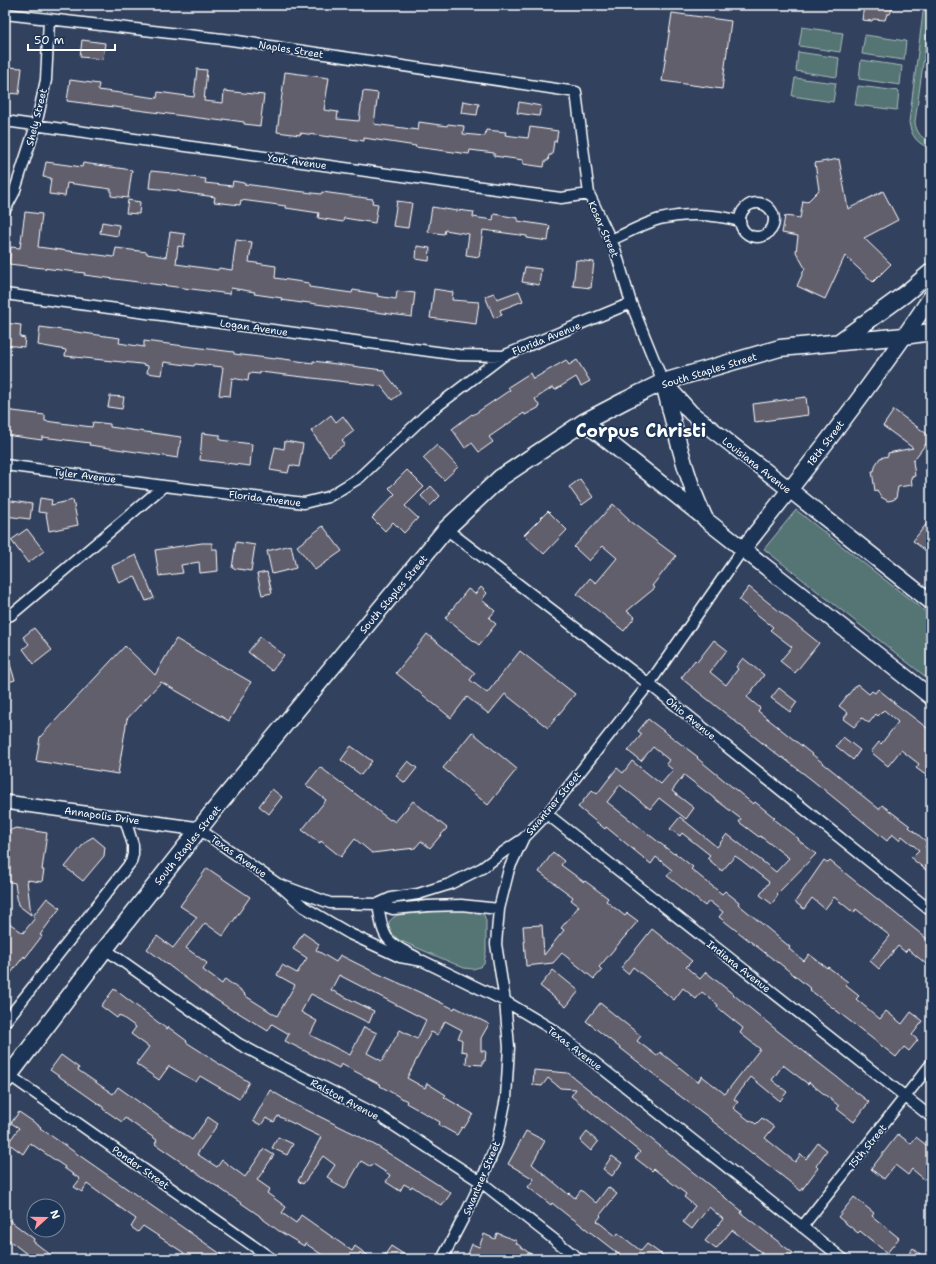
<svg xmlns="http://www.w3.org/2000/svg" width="936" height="1264" font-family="'Shantell Sans',sans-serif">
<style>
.green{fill:#547574;stroke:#aababa}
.building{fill:#625e6d;stroke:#fff;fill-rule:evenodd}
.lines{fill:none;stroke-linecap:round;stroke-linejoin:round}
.minor-casing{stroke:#fff;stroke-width:13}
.tertiary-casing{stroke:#fff;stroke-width:16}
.secondary-casing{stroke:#fff;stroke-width:18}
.primary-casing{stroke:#fff;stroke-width:19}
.minor{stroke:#1d3557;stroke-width:10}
.tertiary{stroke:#1d3557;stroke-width:13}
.secondary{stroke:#1d3557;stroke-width:15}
.primary{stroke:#1d3557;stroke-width:16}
.labels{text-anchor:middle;stroke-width:3.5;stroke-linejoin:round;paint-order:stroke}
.street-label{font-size:10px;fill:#fff;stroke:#1d3557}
.town-label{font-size:18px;font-weight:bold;fill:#fff;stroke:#1d3557}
</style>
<rect width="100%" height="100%" fill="#32415e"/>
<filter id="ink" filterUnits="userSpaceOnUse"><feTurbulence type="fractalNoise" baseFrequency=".025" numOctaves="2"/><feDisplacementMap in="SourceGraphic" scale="8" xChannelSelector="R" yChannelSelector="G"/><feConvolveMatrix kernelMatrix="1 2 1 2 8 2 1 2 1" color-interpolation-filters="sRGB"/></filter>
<g filter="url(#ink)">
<!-- green -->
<path class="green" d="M924,5H931V6L915,122C916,132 922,139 931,142V148C918,145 911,136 909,122Z
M802,27L843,33L840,52L799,46Z
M865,35L906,41L904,60L862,54Z
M798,52L839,58L837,77L796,71Z
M861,60L902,66L900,85L859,79Z
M795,78L836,83L833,102L792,96Z
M858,86L899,91L897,110L855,105Z
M796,510L931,616V681L764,549Z
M450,910L478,912L484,915L486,921V952L484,963L480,967L473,969L464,968L399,940C389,932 382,922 398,915Z"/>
<!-- building -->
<path class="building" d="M864,5H894L890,14H887L885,20L873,19L872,21L862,20Z
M672,13L731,21L722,89L662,81Z
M82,40L105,43L103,59L80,57Z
M9,67L22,68L19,94L6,93Z
M197,69L207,70L204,101L223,103L224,91L264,95L260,126L244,124V122L223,119V121L67,101L70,80L99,84L98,90L157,98L158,92L194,97Z
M285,72L329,78L324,110L338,112L337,119L359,121L363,91L378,93L374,124L418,130L419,122L447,126L448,124L464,126L463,134L485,136L486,130L506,132L505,135L528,138L530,127L558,131L556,142L554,141L552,155H549L548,161H545L544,167L523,164V160L494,156V153L470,150L469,154L415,147L416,146L364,138V141L330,136V137L300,133V135L277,132Z
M463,101L479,104L477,115L461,113Z
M519,102L541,106L539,116L517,113Z
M839,159L848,209L883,191L898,220L864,238L891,264L873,282L845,256L825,299L797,286L805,268L796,252L798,236L782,233L785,216L800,218L803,201L807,202L819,190L815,163Z
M46,162L82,167L83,163L132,170L128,198L111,196V189L67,183L65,196L49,194L51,178L43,177Z
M151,171L171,173V174L206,179L205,183L232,186L233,181L244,183V184L288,190L321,194L322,192L373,199L372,203L378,204L375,223L344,218L343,222L318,218L319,213L286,208V206L241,200L240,205L214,202L215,197L180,192V191L149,188Z
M128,200L140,202L139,214L126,213Z
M397,201L412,203L408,228L393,226Z
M432,207L457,211V210L474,212L473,217L493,220L494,214L518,218V221L550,226L548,241L527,238V236L483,230L479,257L466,255L469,234L445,230L444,234L428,232Z
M25,212L42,214L38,247L114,257L116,248L147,252V254L166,257L170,232L185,234L183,247L178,246L176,264L218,270L219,268L232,270L236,240L252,242L249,262L276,266L275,278L309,283V287L352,293L353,290L378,294L377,296L396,299L397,291L415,293L412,317L302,302V303L281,300L282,298L254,294L255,292L231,288L230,294L84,275L85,273L9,264L11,247L20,248Z
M102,222L119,225L118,236L100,233Z
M417,246L430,248L429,261L416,259Z
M576,260L594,262L591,288L573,286Z
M525,267L541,269L539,285L522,282Z
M434,289L453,292L452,300L479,302L476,324L430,318Z
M519,291L523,301L500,310L502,315L494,318L485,296L494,293L497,299Z
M5,323L21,325L20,337L25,338L24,347L5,345Z
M40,327L120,338L119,343L144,347V341L234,352V354L275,359L276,358L313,363V361L383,370L401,393L392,400L381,386L260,372V374L249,373L248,381L232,378L230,396L219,395L223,367L195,364L194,366L164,362L162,375L147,373L148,366L141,364L65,356L66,350L38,345Z
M566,360L569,365L577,360L590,381L581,386L576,377L555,390L553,387L535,399L540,407L525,415L524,413L489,437L493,442L479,452L472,443L465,448L452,429L472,414L473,415L510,390L508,387L530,373L533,379Z
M110,396L124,397L122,409L108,407Z
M806,397L808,415L755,422L753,404Z
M5,410L45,415V421L92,427L93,422L110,424V427L181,437L178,458L89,445L90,443L42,437V440L5,435Z
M894,410L931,437L913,461L915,476L911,477L912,485L898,487L896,498L893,500L888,501L881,497L877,490L875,491L872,471H874L876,464L880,458L888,456V453L913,448L883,426Z
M331,415L336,422L343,416L354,431L342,440L345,444L329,456L311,431Z
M202,433L220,435V440L252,444L250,466L200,460Z
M285,441L303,444L299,467L290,465L288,473L270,470L275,447L284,449Z
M437,445L458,467L444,480L423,458Z
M407,470L424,487L405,506L418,518L404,533L393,522L385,531L372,518L395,494L389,488Z
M580,479L593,497L582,505L569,487Z
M431,486L440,496L430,506L421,496Z
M40,498L52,500L51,505L73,500L78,525L49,531L46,513L38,512Z
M5,500L32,504L30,519L5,516Z
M613,504L629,519L628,520L676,556L652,586L655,588L627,611L635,617L624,631L577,594L590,578L596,583L617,558L603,546L589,561L574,547Z
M548,511L567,530L544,554L524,535Z
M931,518V555L913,541Z
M323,526L342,551L315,570L297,546Z
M27,529L44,551L28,563L11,540Z
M236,542L255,545L251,571L232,568Z
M202,543H212V549H217L218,571L200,573L199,562L181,565L183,573L159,576L155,550Z
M291,545L296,568L272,574L267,551Z
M136,555L154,598L146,601L135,576L119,583L112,566Z
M267,572L272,593L262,595L257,574Z
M481,587L487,593L482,600L495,611L489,618L496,624L479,645L445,618L468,589L475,594Z
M749,587L819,643L795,673L780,661L792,647L770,630L773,627L739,600Z
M34,628L52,650L34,664L23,649L29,644L23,637Z
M427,634L475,673L470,680L487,693L520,651L575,694L548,728L505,694L489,714L467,697L451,718L396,673Z
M260,637L284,655L272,671L248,652Z
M176,639L251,682L229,721L161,682L127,719L118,774L36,761L40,737L125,646L155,675Z
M714,640L727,650L710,672L726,685L738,669L736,667L743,658L764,675L747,697L760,708L758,711L843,779V780L879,809L882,805L910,826L909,827L928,843L925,847L931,852V874L911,858L919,850L902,836L899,840L892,834L887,841L812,780L782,757L781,758L681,678L695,660L697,662Z
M5,655H7L15,680L5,683Z
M857,684L869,694L872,691L875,693L878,689L894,702H893L931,731V779L916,768L919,764L901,750L888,766L871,752L879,742L881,744L898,722L884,710L878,716L876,714L869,723L862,718L854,727L843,719L848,713L839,706Z
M779,688L797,702L790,712L771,698Z
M648,719L698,757L697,758L753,804L755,802L775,818L773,819L799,839L798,840L816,854L777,894L778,895L772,904L760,895L769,882L741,860L735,856L722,871L707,858L710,855L682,833L680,836L670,829L680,817L717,847L727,834L776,872L789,858L760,836L759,837L739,822L741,819L684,775L672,791L694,808L686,819L659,798L650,809L620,785L607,802L674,854L675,853L693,867L691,869L722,894L725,891L739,902L738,904L790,947L789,949L804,961L809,954L827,968L828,967L848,982L845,985L859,996L856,999L880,1019L886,1011L902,1024L911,1012L923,1021L912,1035L918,1040L909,1051L904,1047L896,1057L810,990L811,989L778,962V963L719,917L723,912L709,901L705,906L667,876L672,870L656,857L651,864L606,827L605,829L578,807L592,790L597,794L617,768L623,773L632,761L661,784L673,770L666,764L669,760L653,747L641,761L628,751L642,734L638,731Z
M472,732L517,769L488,805L443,768Z
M843,737L860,750L853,760L836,746Z
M351,746L372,761L361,775L341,760Z
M408,761L417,768L405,783L396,776Z
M320,767L390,820L391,819L395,822L413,801L447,828L430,848L421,841L415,848L372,853L355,839L341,857L321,841L320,843L302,830L326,800L306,785Z
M272,789L282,797L269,814L259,806Z
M16,828L47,833L42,870H44L42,882L27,880L31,915L18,905L15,883L5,881V832Z
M93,837L105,847L104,856L83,881L65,867L86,841Z
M553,852L564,861L561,865L584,882L585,881L608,898L606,901L625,916L627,913L638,921L599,967L602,970L594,979L562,953L553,963L526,966L523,926L542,925L544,955L564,930L561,928L579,906L571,900L573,897L539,872Z
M824,860L828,863L830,861L931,942V968L908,949L905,952L898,946L879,969L870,961L890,936L856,909L854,913L834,897L825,909L812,898L804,909L795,902Z
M207,868L250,897L223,936L205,923L186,948L207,963L203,970L222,984L225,979L245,994L244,995L277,1016L295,985L277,975L282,965L297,973L307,958L293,949L303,933L319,944L316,950L336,962L340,955L372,971L419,992L454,1009L455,1007L489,1024L481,1038V1051H486L485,1061H483V1065L466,1064L467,1052L461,1051L462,1040L458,1038L462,1030L445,1021L438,1035L431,1032L407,1078L425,1088L427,1083L446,1095L444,1097L473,1114L464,1128L462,1127L457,1135L439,1125L440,1122L406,1103L407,1101L380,1086L381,1085L341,1064L339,1068L285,1041L289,1034L272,1024L268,1031L234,1010L233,1011L200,989L147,949L157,936L173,948L197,917L180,906ZM339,975L426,1020L417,1039L400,1030L382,1061L367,1053L377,1033L364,1027L350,1055L310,1035L317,1021L301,1012L311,994L369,1023L374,1011L331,990Z
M47,898L60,908L40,935L42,936L25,958L24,956L5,981V920L23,933L35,918L33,916Z
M652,929L692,961L686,967L700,979L706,972L779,1032L869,1102L854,1122L837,1109L839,1106L809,1082L808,1084L783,1065L772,1080L787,1092L780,1101L751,1077L734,1099L738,1102L733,1108L750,1121V1120L756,1124L762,1118L774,1127L765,1138L795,1162L801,1154L806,1159L818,1143L827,1150L816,1166L818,1168L801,1191L753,1153V1154L735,1140V1139L711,1120V1119L660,1081L661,1080L586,1021L600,1003L641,1036L637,1041L657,1056L660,1052L698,1082L702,1076L725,1094L760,1049L740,1033L743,1028L717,1007L718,1005L702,992L696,999L683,988L674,1000L633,967L628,974L621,968Z
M553,970L579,991L566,1007L540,986Z
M114,989L167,1029L168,1027L187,1041L186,1042L211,1058V1059L249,1082L239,1099L200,1076L196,1082L169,1066L159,1080L136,1064L149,1047L131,1034L136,1027L119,1015L117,1018L101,1006Z
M61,1055L79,1068L78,1070L113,1094L118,1087L192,1140L208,1117L218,1124L197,1154L217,1167L222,1160L245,1177L264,1149L274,1155L257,1180L270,1189L267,1193L286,1207L282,1213L296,1223L301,1215L352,1251L355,1246L373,1259H328L305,1243L304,1246L279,1231L260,1217V1216L155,1144L157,1140L125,1118L122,1122L103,1109V1107L50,1070Z
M534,1070L568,1073L742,1211L741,1213L793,1253L789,1259H766L761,1255L762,1253L732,1230L716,1249L705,1241L723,1219L709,1207L692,1229L683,1222L695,1206L684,1197L686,1194L654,1169L652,1171L635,1158L640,1152L571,1096L576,1089L560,1088L548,1078L542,1086L533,1085Z
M270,1090L287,1100H286L355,1134L380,1148L451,1193L442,1206L412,1186L411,1188L404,1184L400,1191L386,1182L390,1175L373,1164L371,1167L361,1161L345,1189L332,1182L333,1180L327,1177L335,1165L323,1156L303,1184L298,1181L321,1137L278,1116L274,1122L266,1118L261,1125L253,1121Z
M19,1112L41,1127L40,1128L228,1259H180L184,1253L143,1226L138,1232L131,1227L136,1219L87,1184L82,1192L74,1187L80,1179L64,1168L65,1167L30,1143L23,1154L8,1143L19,1128L11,1123Z
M526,1131L545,1141L532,1164L568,1194L569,1193L575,1198L581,1190L596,1203L608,1187L617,1194L600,1215L601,1216L597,1221L616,1236L618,1233L641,1251L647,1244L668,1259H625L572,1218V1219L552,1203L551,1205L528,1187L534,1179L508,1164Z
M587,1132L598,1142L591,1151L580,1141Z
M898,1134L911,1144L916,1137L931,1149V1185L912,1169L908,1175L895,1165L884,1179L871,1169Z
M278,1137L293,1144L287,1155L272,1148Z
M612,1156L622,1163L612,1176L603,1169Z
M854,1197L874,1213L872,1216L899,1238L887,1253L860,1231L858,1233L838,1217Z
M5,1217L34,1239L33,1241L56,1259H33L5,1237Z
M497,1233L517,1241L516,1243L537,1259H473L467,1257L472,1244L479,1247L484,1234L495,1239Z
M391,1246L411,1259H382Z
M913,1248L926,1259H905Z"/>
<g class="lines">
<defs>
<path id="minor" d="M5,14L231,40L576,92L589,194L615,249L631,303L663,382
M5,121L561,198L589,194
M740 220a17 17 0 1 1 34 0a17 17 0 1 1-34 0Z
M5,210L14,193L36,125L46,80L49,20
M611,240C625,234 645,223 660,219C686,213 714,214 740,221
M5,294L459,355L503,356
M5,465L164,486
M446,529L649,684L931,911
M5,617L11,615L164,486L304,503L328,497L359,478L428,413L503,356L631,303
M547,814L931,1117
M199,829L278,884L330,903L378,904L393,909L428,906L461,905L499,909
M278,884L304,907L350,934L400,957L423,961L505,1001L555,1031L843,1259
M378,904L391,898L418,894L450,884L482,868L505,851L523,839
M378,904C380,915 381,932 389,940C396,948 407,952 416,957
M105,949L239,1044L271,1061L329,1090L381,1117L481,1182L579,1259
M5,1022L131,862L133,854V845L125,819
M9,1075L272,1259
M802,1227L931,1064
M442,1259L466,1213L481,1182L497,1142L506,1098L509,1047L505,1001L496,944L499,909L509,869L523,839L547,814L649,684L743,549"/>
<path id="tertiary" d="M5,802L199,829"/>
<path id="secondary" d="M663,382C675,427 685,478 706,520L931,697
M666,385L691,413L790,490L931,602
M584,422L703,517
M743,549C808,467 873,384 931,297"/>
<path id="primary" d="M839,342L905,294L931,272
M5,1081L105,949L211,814L446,529L500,478L584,422L626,400L663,382L780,348L904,336L931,332"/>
</defs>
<!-- minor casing -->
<use href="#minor" class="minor-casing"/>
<!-- tertiary casing -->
<use href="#tertiary" class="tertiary-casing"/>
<!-- secondary casing -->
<use href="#secondary" class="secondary-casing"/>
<!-- primary casing -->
<use href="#primary" class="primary-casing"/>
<!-- minor -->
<use href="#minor" class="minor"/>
<!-- tertiary -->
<use href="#tertiary" class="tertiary"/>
<!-- secondary -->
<use href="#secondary" class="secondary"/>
<!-- primary -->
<use href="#primary" class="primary"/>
</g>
</g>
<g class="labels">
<!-- street labels -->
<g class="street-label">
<text transform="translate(291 49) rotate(9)" y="4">Naples Street</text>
<text transform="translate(36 117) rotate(-76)" y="4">Shely Street</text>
<text transform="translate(297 161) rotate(8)" y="4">York Avenue</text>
<text transform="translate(604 229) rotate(66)" y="4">Kosar Street</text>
<text transform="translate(254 327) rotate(8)" y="4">Logan Avenue</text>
<text transform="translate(546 338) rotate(-22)" y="4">Florida Avenue</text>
<text transform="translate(709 370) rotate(-17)" y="4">South Staples Street</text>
<text transform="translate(825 443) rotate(-53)" y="4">18th Street</text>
<text transform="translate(757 465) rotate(38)" y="4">Louisiana Avenue</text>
<text transform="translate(85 475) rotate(7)" y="4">Tyler Avenue</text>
<text transform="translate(265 498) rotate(7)" y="4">Florida Avenue</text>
<text transform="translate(393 594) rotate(-50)" y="4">South Staples Street</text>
<text transform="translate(691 718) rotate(39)" y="4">Ohio Avenue</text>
<text transform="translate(553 803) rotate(-50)" y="4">Swantner Street</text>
<text transform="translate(102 815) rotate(8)" y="4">Annapolis Drive</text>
<text transform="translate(187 845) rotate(-51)" y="4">South Staples Street</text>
<text transform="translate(239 856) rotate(35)" y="4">Texas Avenue</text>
<text transform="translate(739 966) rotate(38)" y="4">Indiana Avenue</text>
<text transform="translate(575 1048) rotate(37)" y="4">Texas Avenue</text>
<text transform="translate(345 1099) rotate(28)" y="4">Ralston Avenue</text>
<text transform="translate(867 1146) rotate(-51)" y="4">15th Street</text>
<text transform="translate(141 1167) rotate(35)" y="4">Ponder Street</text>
<text transform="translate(481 1178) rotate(-67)" y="4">Swantner Street</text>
</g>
<!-- town labels -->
<g class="town-label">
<text x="641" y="437">Corpus Christi</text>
</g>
</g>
<!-- margin -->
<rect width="936" height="1264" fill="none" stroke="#1d3557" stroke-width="20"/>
<rect x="10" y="10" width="916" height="1244" fill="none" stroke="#fff" stroke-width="1.5" filter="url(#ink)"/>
<!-- north arrow -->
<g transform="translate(46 1218) rotate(69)"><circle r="19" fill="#1d3557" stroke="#77869a"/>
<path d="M0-3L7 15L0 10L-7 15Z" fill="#ff9aa2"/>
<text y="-6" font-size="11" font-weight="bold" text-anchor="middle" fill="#ffffff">N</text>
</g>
<!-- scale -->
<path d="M28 44v6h87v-6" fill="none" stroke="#ffffff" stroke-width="2"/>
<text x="34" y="44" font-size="12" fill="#ffffff" stroke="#1d3557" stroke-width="3" paint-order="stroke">50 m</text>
</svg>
